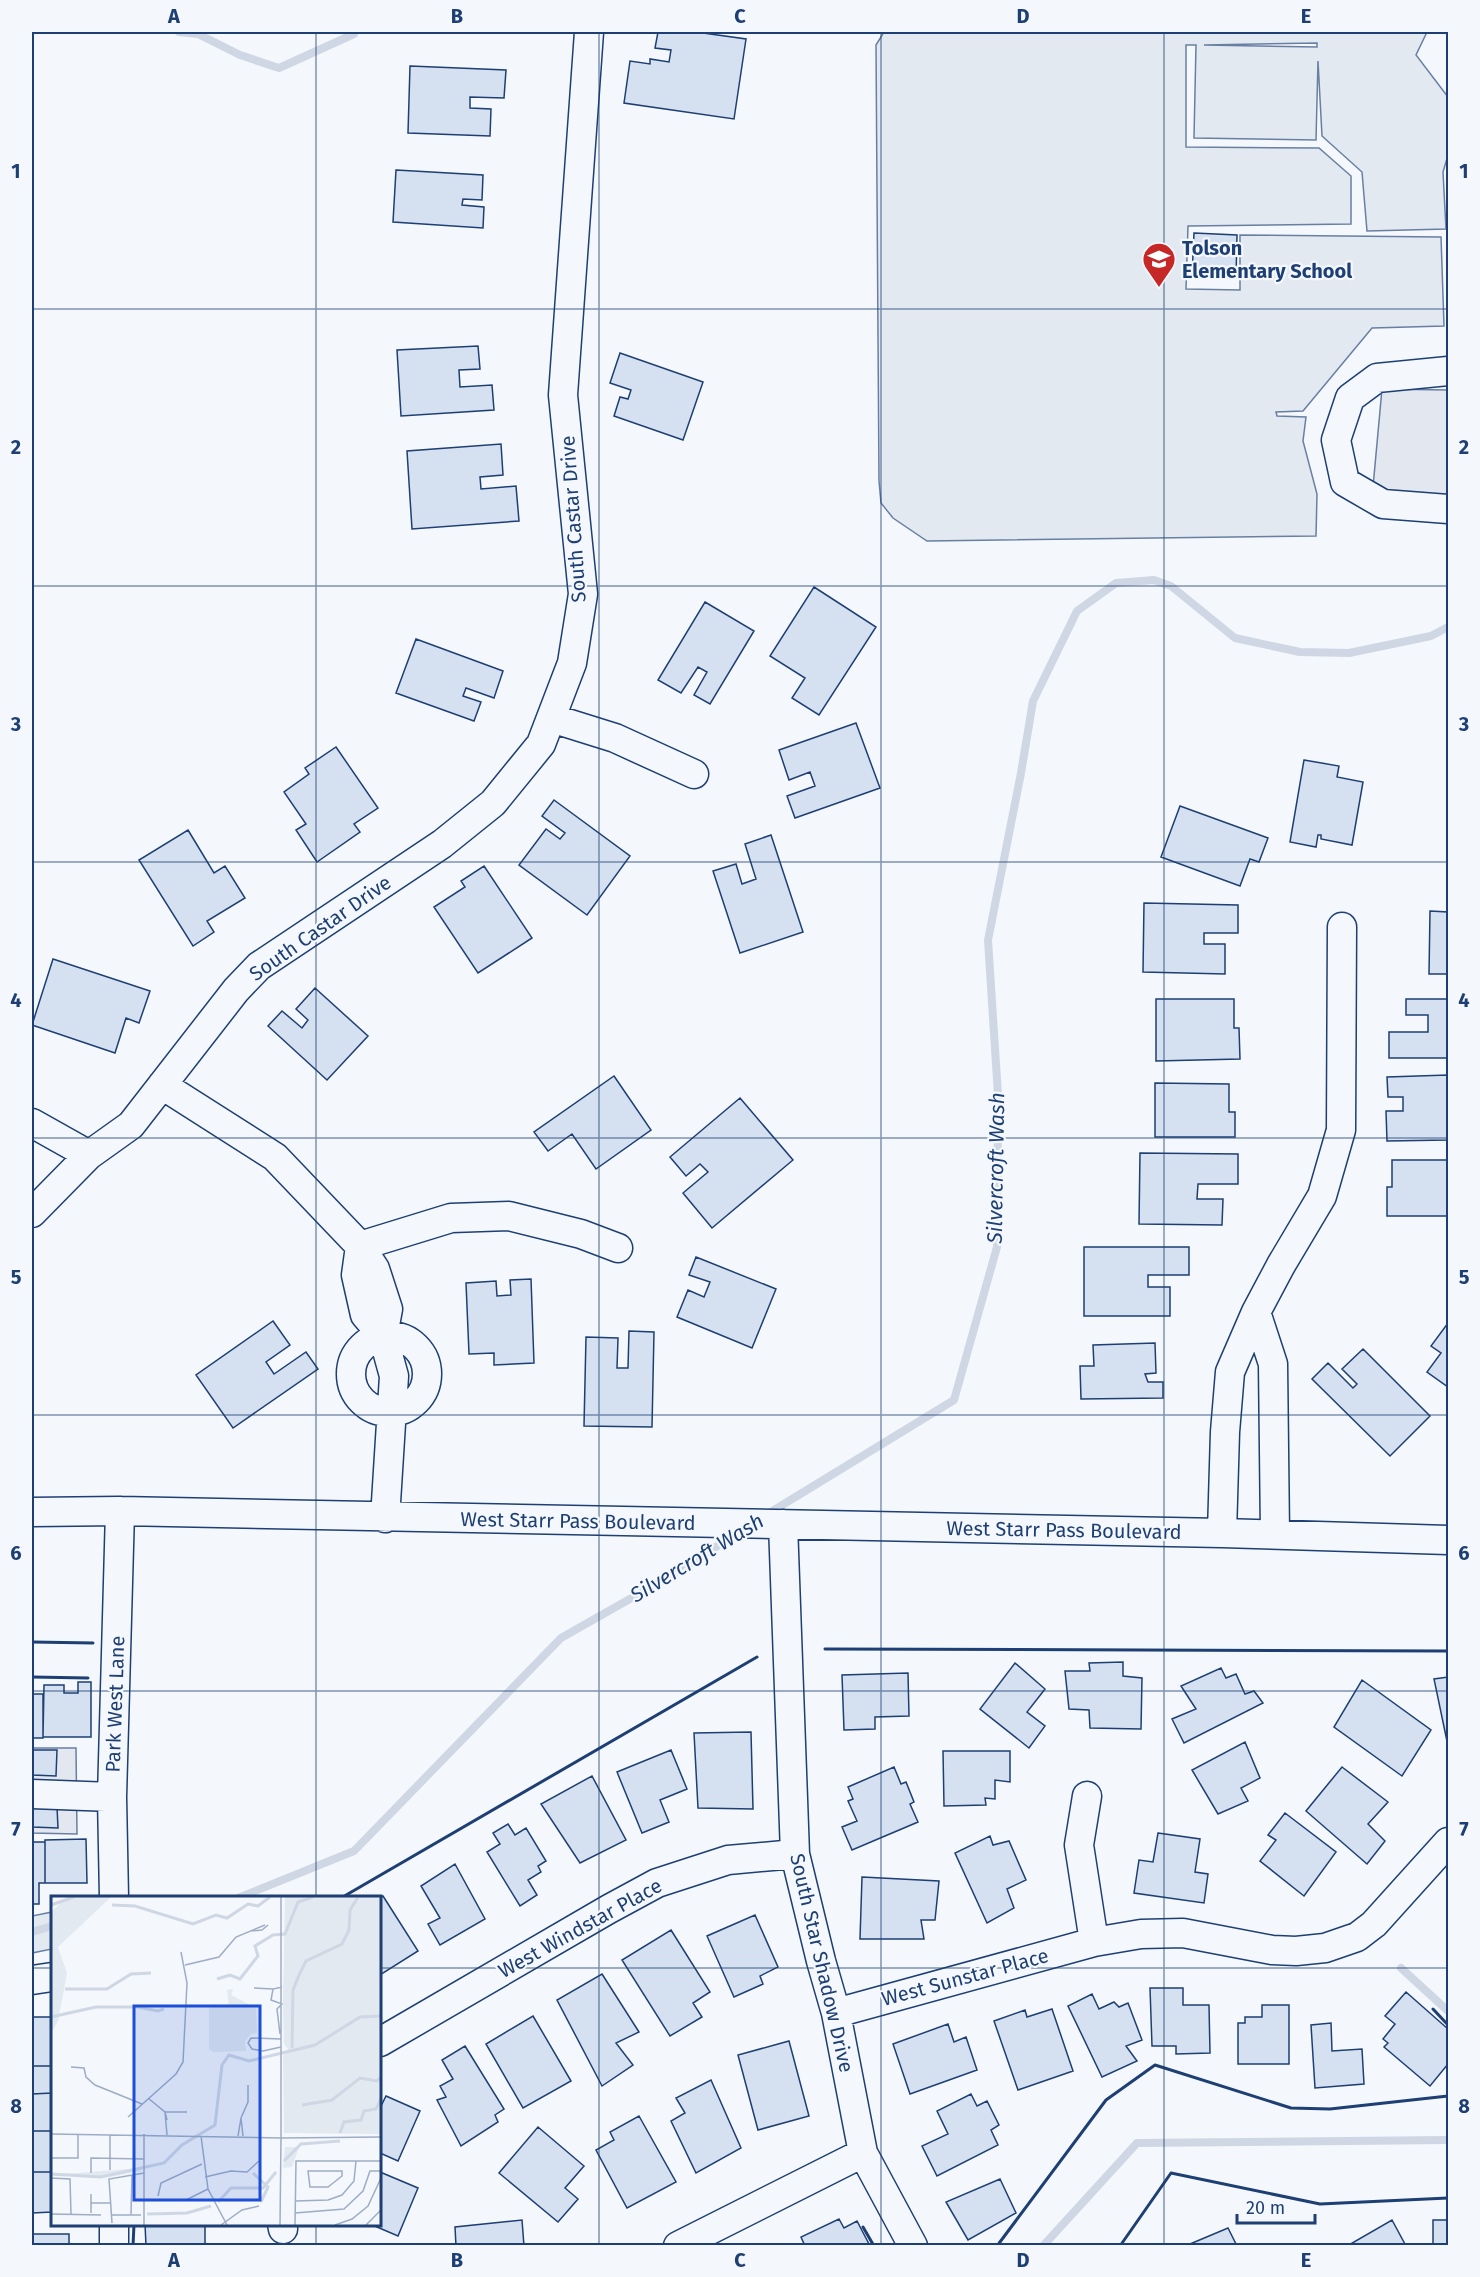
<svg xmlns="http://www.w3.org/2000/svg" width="1480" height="2277" font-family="'Fira Sans',sans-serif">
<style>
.green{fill:#e3e9f0;stroke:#687fa3;stroke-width:1.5;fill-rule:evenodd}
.parking{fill:#e3e8f0;stroke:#687fa3;stroke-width:1.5}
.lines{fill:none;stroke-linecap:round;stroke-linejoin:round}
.stream{stroke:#cfd7e4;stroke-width:8}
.building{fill:#d5e0f0;stroke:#1d3f73;stroke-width:1.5}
.minor-casing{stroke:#1d3f73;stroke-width:31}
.minor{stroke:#f4f7fb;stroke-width:28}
.wall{stroke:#1d3f73;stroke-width:3}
.grid{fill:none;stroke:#1d3f73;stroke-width:1.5;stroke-opacity:0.55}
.labels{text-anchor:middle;stroke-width:4.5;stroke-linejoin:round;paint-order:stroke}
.poi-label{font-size:20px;font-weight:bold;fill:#1d3f73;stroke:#f4f7fb;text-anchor:start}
.street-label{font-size:20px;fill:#1d3f73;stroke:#f4f7fb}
.water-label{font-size:21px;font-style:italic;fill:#1d3f73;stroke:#f4f7fb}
.inset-river{fill:none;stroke:#cfd7e4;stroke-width:3}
.inset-road{fill:none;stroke:#9eadc5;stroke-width:1.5}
.view{fill:#1d4ed8;fill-opacity:0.15;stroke:#1d4ed8;stroke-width:3}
.inset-edge{fill:none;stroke:#1d3f73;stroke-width:3}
.neatline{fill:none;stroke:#1d3f73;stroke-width:2}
.grid-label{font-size:20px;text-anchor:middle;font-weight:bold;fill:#1d3f73}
</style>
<rect width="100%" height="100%" fill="#f4f7fb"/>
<!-- green -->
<path class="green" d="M884,32H1427L1416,55L1448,97V155L1443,172L1446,229L1367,231L1362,172L1322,136L1318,61L1316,140L1194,138L1196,45H1186V147L1319,148L1351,176V224L1188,226L1186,289L1240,290V235L1441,237L1444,326L1372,328L1303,411L1276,412L1277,416L1306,417L1303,441L1317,494L1316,536L927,541L893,518L881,503L879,481L876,45ZM1317,43V47L1204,45Z
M52,1912V1949L32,1953V1916Z"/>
<!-- parking -->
<path class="parking" d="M1382,389L1448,390V501L1424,502L1373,487Z
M32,1748H76L77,1834L32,1833Z"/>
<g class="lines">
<!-- stream -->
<path class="stream" d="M179,32L198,34L240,55L279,68L354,34
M766,1515L954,1400L997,1247L998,1095L988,940L1021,773L1033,701L1077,611L1116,583L1154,580L1171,586L1235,638L1300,652L1349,653L1431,636L1448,627
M238,1898L354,1851L561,1638L665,1579L738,1533
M32,1932L52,1926
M1401,1968L1448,2011
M1043,2246L1137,2143L1448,2140"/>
</g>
<!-- building -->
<path class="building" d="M658,32H696L746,39L734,119L624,103L630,61L650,64V59L669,62L671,50L655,48Z
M410,66L506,70L504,98L470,97V108L491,109L490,136L408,133Z
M396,170L483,175L482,200L463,199L462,205L484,207L483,228L393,222Z
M1194,233L1237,235L1236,278L1192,276Z
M478,346L480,369L459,370L460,387L492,385L494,410L401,416L397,350Z
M620,353L703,382L683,440L614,416L620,397L628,399L631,390L610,383Z
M501,444L503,475L480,477L481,489L516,486L519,521L412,529L407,451Z
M814,587L876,627L819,715L792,698L805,678L770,656Z
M705,602L754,631L710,704L694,695L707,672L698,667L681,693L658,680Z
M416,639L503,671L494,698L466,688L463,696L481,702L474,721L396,693Z
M856,723L880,788L795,818L787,796L815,786L810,772L789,780L779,750Z
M336,747L378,808L354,824L360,832L317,862L296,830L306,824L284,792L309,774L305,768Z
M1304,760L1339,766L1337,777L1363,782L1352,845L1321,839V835H1318L1316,847L1290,842Z
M554,800L630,856L587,915L519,865L546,829L560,839L565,833L542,816Z
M1180,806L1268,838L1259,862L1250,859L1240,886L1161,857Z
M188,830L214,873L225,866L245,898L207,921L214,932L193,946L139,860Z
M771,835L803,932L740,953L713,871L736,864L742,884L756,879L745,844Z
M484,866L532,938L478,973L434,907L465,887L461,881Z
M1144,903L1238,905V933H1204V944H1225V974L1143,972Z
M1430,911L1448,912V974H1429Z
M53,959L150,991L139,1023L126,1018L115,1053L32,1025Z
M315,988L368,1036L327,1080L268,1026L282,1011L302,1028L308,1020L296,1009Z
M1156,999H1234V1028H1239L1240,1059L1156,1061Z
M1406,999H1448V1058H1389V1032H1428V1015H1406Z
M1448,1075V1140L1387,1141L1386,1111H1403V1097H1388L1387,1077Z
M614,1076L651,1130L596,1169L572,1134L548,1151L534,1132Z
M1155,1083L1229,1084V1112H1235V1137H1155Z
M740,1098L793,1160L712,1228L683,1193L708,1172L700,1164L686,1176L670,1157Z
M1140,1153L1238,1154V1184H1198L1197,1199H1223L1222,1225L1139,1224Z
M1392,1160H1448V1216H1387V1187H1392Z
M1084,1247H1189V1275H1148V1287H1170V1316H1084Z
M696,1257L776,1289L752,1348L677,1317L688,1290L704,1297L710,1282L689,1275Z
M531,1279L534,1363L494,1365V1353L469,1354L466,1283L496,1281L497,1296L511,1295L510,1280Z
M273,1321L290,1345L266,1362L274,1374L306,1352L318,1369L233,1428L196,1375Z
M1448,1323V1387L1427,1372L1441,1353L1431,1346Z
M629,1331L654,1332L652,1427L584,1426L586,1337L618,1338L617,1368H628Z
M1155,1343L1156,1373L1145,1374L1148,1382H1163V1398L1081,1399L1080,1366H1094L1093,1345Z
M1363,1349L1430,1416L1390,1456L1312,1379L1328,1363L1353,1388L1357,1384L1342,1369Z
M1123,1662V1676L1142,1678L1141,1729L1090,1728L1089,1710L1069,1709L1065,1671H1090L1089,1663Z
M1015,1663L1045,1689L1027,1712L1045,1726L1029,1748L980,1709Z
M1221,1668L1226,1678L1236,1674L1245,1694L1254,1691L1263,1703L1184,1743L1172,1719L1196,1709L1181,1686Z
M908,1673L909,1716L875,1717V1729L844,1730L842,1675Z
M1448,1677V1746L1434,1679Z
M1362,1680L1431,1730L1402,1776L1334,1727Z
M78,1682H91V1737H43L44,1685H64V1693H78Z
M32,1694H43V1738H32Z
M751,1732L753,1809L698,1808L694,1733Z
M1245,1742L1260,1778L1241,1788L1248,1801L1218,1814L1192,1770Z
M32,1750H57L56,1776L32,1775Z
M671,1750L687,1789L660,1800L669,1822L642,1833L617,1772Z
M943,1751H1010V1782L995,1780V1799L985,1798L986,1805L944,1806Z
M894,1767L901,1784L906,1782L914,1802L910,1804L918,1822L852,1850L842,1827L857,1821L848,1801L853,1799L848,1787Z
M1342,1767L1388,1802L1368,1824L1385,1841L1367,1864L1306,1811Z
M592,1776L626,1840L580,1863L541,1804Z
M32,1806L57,1807L58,1828L32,1827Z
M1285,1813L1336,1852L1304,1896L1260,1861L1276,1840L1268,1835Z
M508,1824L515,1835L526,1828L546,1861L538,1866L541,1872L528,1880L537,1895L520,1906L487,1852L500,1844L493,1833Z
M1158,1833L1200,1839L1195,1872L1208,1874L1204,1903L1134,1893L1139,1860L1153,1862Z
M990,1836L993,1845L1009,1841L1026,1880L1007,1889L1014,1908L987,1923L955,1853Z
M86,1839L87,1883H45V1840Z
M32,1842H45V1883H39V1904H32Z
M455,1864L485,1919L440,1945L428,1924L440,1918L421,1886Z
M862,1877L939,1881L935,1920H921L924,1939H860Z
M383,1896L418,1951L380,1975V1898Z
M755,1915L778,1967L760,1976L763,1984L734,1997L707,1936Z
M671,1930L710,1992L693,2003L702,2017L670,2036L622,1960Z
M602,1974L639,2032L616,2043L633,2065L602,2086L557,2000Z
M1150,1988H1183V2005H1209L1210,2053L1176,2054V2046H1152Z
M1406,1992L1448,2029V2064L1430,2086L1384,2047L1388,2043L1383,2039L1395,2024L1385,2016Z
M1092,1994L1099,2009L1114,2002L1119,2007L1128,2003L1142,2040L1126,2046L1137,2061L1102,2077L1068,2006Z
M1262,2005H1289V2064H1238V2023H1245V2017H1262Z
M1052,2009L1073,2071L1018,2090L994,2021L1025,2010L1027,2017Z
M533,2016L571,2081L523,2108L486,2044Z
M32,2017H52V2066H32Z
M1331,2023L1332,2051L1362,2049L1364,2084L1315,2088L1311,2025Z
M948,2024L954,2042L966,2037L977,2070L910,2094L893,2044Z
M789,2041L809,2116L758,2130L738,2055Z
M465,2046L504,2109L495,2115L498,2122L461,2146L437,2100L446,2097L440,2086L453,2079L442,2060Z
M32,2066H52V2093L32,2094Z
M711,2080L741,2148L696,2173L671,2121L685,2113L676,2098Z
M52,2093V2131H32V2094Z
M971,2094L977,2106L987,2101L999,2125L991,2130L998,2145L937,2176L922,2146L948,2134L937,2111Z
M386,2096L420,2111L398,2161L380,2153V2105L381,2106Z
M639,2116L676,2182L627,2208L596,2150L614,2140L610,2132Z
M538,2127L584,2166L565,2188L578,2199L558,2222L499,2173Z
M32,2131H52V2172H32Z
M32,2172H52V2212L32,2213Z
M380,2172L418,2188L398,2236L370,2224H380Z
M1000,2179L1016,2213L968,2240L946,2202Z
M839,2219L844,2228L857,2221L870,2246H805L801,2237Z
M522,2220L524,2246H456L455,2227Z
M1392,2220L1406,2246H1347Z
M1433,2220H1448V2245H1433Z
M145,2224H205V2246H146Z
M1228,2228L1237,2246L1190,2244Z
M32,2234H69V2246H32Z"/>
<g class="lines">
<defs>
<path id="minor" d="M1448,371L1377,378L1350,398L1336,440L1345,482L1383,504L1448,509
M551,718L615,738L694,774
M162,1085L275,1157L360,1246L451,1218L509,1216L581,1234L618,1248
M32,1123L89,1155
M32,1213L89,1155L131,1125L236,990L259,966L442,844L493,803L541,744L572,663L583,594L563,395L589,32
M1256,1312L1281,1265L1322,1196L1341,1130L1342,927
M351 1374a38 38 0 1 1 76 0a38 38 0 1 1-76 0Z
M383,1336L365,1315L356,1275L360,1246L375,1269L388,1309L383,1336L394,1376L385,1518
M32,1512L120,1511L1222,1533L1448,1540
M783,1524L795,1854L821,1961L836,2013L863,2153L913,2246
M1222,1533L1225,1432L1230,1372L1256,1312L1273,1364L1275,1534
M32,1794L112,1797
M1087,1796L1079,1845L1094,1942
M114,1898L112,1797L120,1511
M32,1980L52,1977
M836,2013L1094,1942L1141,1934L1183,1933L1272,1950L1296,1951L1325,1948L1357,1937L1374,1924L1448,1842
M380,2042L609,1909L657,1883L728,1860L795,1854
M282,2224L283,2229
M114,2246V2224
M678,2246L863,2153"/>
</defs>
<!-- minor casing -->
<use href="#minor" class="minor-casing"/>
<!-- minor -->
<use href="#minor" class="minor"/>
<!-- wall -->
<path class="wall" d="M32,1642L93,1643
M825,1649L1448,1651
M32,1677L88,1678
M341,1898L757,1657
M1433,2009L1448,2025
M863,2227L874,2246
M133,2246L134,2224
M997,2246L1106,2100L1155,2065L1291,2108L1330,2109L1448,2096
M1120,2246L1171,2173L1320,2204L1448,2198"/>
</g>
<!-- grid -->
<path class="grid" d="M316,32V1898M599,32V2246M881,32V2246M1164,32V2246M32,309H1448M32,586H1448M32,862H1448M32,1138H1448M32,1415H1448M32,1691H1448M32,1968H52M380,1968H1448M316,2224V2246"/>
<!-- icons -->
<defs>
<symbol id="school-pin" viewBox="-11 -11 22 30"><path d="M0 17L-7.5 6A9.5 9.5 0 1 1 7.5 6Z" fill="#c62828" stroke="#f4f7fb"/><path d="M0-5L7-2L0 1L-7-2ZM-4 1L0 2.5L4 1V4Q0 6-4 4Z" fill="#fff"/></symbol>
</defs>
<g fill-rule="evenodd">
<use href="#school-pin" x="1140" y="240" width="38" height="52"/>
</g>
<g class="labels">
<!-- poi labels -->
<g class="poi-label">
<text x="1182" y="255">Tolson<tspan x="1182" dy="23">Elementary School</tspan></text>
</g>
<!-- street labels -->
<g class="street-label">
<text transform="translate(573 519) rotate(-94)" y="7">South Castar Drive</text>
<text transform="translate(320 928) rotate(-35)" y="7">South Castar Drive</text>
<text transform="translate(578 1521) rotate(1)" y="7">West Starr Pass Boulevard</text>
<text transform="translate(1064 1530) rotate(1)" y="7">West Starr Pass Boulevard</text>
<text transform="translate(115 1704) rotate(-88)" y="7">Park West Lane</text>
<text transform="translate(580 1928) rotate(-29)" y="7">West Windstar Place</text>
<text transform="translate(822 1963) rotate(77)" y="7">South Star Shadow Drive</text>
<text transform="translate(965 1977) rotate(-15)" y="7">West Sunstar Place</text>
</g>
<!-- water labels -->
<g class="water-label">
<text transform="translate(996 1168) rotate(-89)" y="7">Silvercroft Wash</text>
<text transform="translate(697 1558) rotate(-31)" y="7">Silvercroft Wash</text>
</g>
</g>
<!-- overview -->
<g transform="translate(51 1896)">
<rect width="330" height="330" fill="#f4f7fb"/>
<path d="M16,1H60L7,51L16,77L7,125L0,137V16ZM234,1H330V238L233,237L232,160L237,153L233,148L232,106ZM182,93L180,99L205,112L206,137L200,138L194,145L195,155L162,156L158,153V113L160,110H178L176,94ZM234,251H248L241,271L232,272ZM90,272V275L59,281L0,279Z" fill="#e3e9f0"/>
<path class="inset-river" d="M0,9L23,1M61,9L84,10L142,28L165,19L176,22L197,8L207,10L219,1M166,83L179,79L189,83L207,60L204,50L222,39L234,38L247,6L262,1M14,93H56L80,78L100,77M0,121L45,111H86L107,115L113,113M241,152L242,94L248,79L255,65L291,48L298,34L299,14L307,1M251,209L281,204L309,182L326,185L330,181M289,237L293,226L310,224L313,215L325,213L330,203M233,265L250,248L289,245M202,277L217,291L210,306M0,278L50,281L113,267L131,249L164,229L171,169L178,159L198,165L264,149L309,121L330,120M167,306L180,292H212L225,276M96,318L136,317L160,310"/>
<path class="inset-road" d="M230,1V242L330,241M199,35L211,34L217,29M134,69L168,61L185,41L214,29M203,92L222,93M229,138L226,113L231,108L220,104L222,93L231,91M230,151L212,155L201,153L197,147L200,142L230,143M20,171L33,172L35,181L44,189L91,208M97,202L114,216H136M77,221L125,178L132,166L136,87L130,56M190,222L197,206V189M116,224L114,216L116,239M0,238L230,242L229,329M59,239V274M150,240L157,293L176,329M187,240L190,222L192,240M0,262H27V238M257,275H291V280L277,291H259ZM40,277V262L93,263M154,281L180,275L196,276L208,265M0,282L19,283L20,318M107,300L110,287L151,268M135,304L157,293M244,305L277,304L291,299L303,285L305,265M40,307H60M40,317V298M244,317L293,313L312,295L319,275H330M0,318L50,319M80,318L81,279M61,319H90M61,327L58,283L93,277M93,329V238M170,329L191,314L208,310M244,329L245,265H330M284,329L301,323L317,310L330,282M315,329L330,314"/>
<path class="view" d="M83,110H209V304H83Z"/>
<rect width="330" height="330" class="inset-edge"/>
</g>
<!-- border -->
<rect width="1480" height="2277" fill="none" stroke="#f4f7fb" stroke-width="66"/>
<!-- scale -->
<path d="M1237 2214v9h78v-9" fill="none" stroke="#1d3f73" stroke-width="3"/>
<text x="1246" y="2214" font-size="18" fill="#1d3f73" stroke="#f4f7fb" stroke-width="4.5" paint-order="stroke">20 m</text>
<rect x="33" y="33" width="1414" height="2211" class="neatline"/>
<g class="grid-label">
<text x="174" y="23">A</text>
<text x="457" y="23">B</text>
<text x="740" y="23">C</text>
<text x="1023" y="23">D</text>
<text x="1306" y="23">E</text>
<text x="16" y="178">1</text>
<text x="1464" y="178">1</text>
<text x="16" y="454">2</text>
<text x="1464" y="454">2</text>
<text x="16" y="731">3</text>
<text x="1464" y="731">3</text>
<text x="16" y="1007">4</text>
<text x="1464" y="1007">4</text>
<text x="16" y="1284">5</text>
<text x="1464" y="1284">5</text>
<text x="16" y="1560">6</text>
<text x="1464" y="1560">6</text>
<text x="16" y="1836">7</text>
<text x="1464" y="1836">7</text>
<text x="16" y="2113">8</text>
<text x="1464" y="2113">8</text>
<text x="174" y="2267">A</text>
<text x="457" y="2267">B</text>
<text x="740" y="2267">C</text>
<text x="1023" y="2267">D</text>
<text x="1306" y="2267">E</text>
</g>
</svg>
